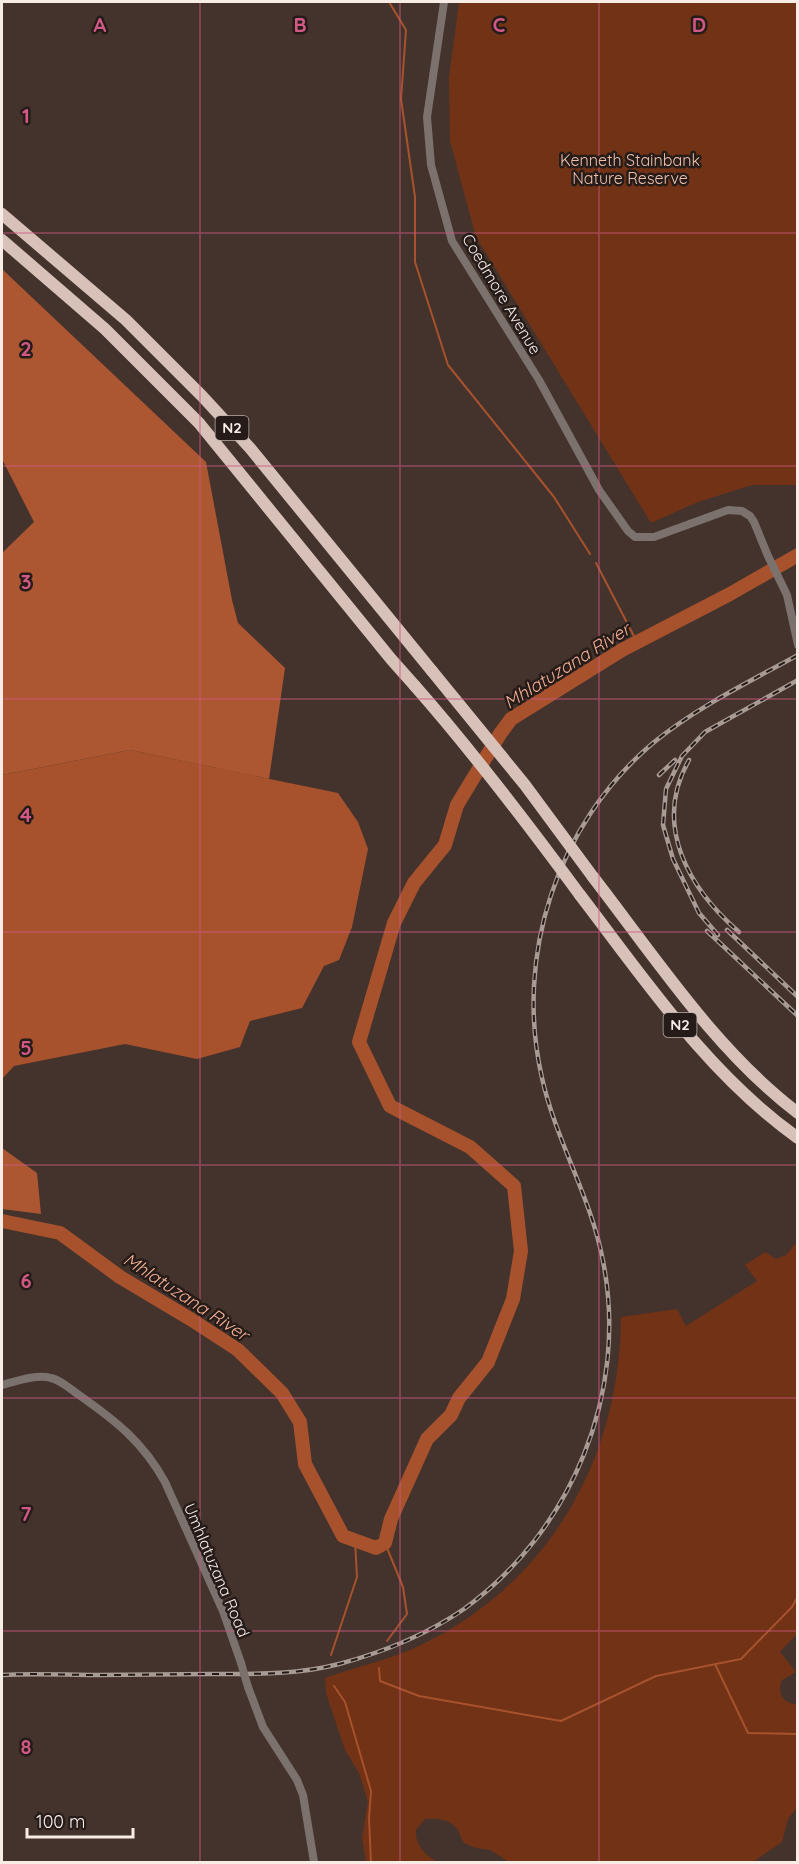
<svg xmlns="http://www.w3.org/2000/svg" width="799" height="1864" font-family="Quicksand,sans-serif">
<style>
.green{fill:#713216}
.forest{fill:#ad5732}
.water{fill:#a7522d}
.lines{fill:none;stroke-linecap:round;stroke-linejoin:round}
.stream{stroke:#a7522d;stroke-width:2}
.river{stroke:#a7522d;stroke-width:14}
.tertiary{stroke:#7b726e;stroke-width:8}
.motorway{stroke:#d7c1b8;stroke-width:12}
.rail-casing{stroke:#a89a94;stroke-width:4.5}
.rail{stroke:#251c19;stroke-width:2;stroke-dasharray:7;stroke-linecap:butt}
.tertiary-bridge{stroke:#7b726e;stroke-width:8}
.motorway-bridge{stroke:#d7c1b8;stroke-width:12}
.grid{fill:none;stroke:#d25885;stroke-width:1.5;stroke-opacity:0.55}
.labels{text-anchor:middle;stroke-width:5;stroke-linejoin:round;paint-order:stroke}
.shield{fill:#251c19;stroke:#b9aea9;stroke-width:1.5}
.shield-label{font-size:15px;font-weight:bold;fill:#f8ece7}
.park-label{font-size:16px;fill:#f0c0ac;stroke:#251c19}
.street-label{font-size:16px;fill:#f8ece7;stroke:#251c19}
.water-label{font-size:18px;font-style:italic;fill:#f6b093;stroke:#251c19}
.grid-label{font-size:20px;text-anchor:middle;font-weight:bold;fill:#d25885;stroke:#251c19;stroke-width:5;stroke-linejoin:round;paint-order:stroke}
</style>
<rect width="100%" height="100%" fill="#44332c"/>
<!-- green -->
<path class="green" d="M459,2H797V485H752L698,502L651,523L476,237L450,141L449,78Z
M797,1242L798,1633L780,1652L796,1672L782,1680C777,1693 783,1704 797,1704L798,1806L788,1819L782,1842L753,1862H509L490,1850L476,1848L464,1843C461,1839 460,1835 458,1830C451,1819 436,1818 425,1819L416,1830C414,1843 427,1859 440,1862H366L362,1838L368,1802L359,1773L345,1750L326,1693L325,1678C357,1666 391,1660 423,1644C551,1581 620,1457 621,1317L677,1309L686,1326L757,1281L745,1265L765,1252L776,1259L786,1255Z"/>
<!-- forest -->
<path class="forest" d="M2,269L206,462L232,600L238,623L285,668L269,779L130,750L2,775V553L34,522L2,459Z
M2,1148L37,1173L41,1214L2,1209Z"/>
<!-- water -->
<path class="water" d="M130,750L338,793L358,822L368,849L352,927L339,960L324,966L302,1008L250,1021L240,1047L197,1059L125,1044L14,1066L2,1079V775Z"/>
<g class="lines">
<!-- stream -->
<path class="stream" d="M389,2L406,30L401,99L415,197V262L448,365L554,497L590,554
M596,563L637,642
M385,1543L403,1587L407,1614L387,1641
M331,1655L357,1577L355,1540
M715,1664L748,1733L798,1734
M379,1668L380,1681L419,1696L561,1721L656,1676L741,1659L792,1607L798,1596
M334,1686L345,1702L371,1791L369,1819L371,1862"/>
<!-- river -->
<path class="river" d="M2,1221L60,1233L120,1277L192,1320L238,1350L282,1393L300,1422L305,1464L343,1536L376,1548L385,1543L391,1519L427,1439L451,1415L459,1398L488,1362L513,1299L521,1251L514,1186L470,1147L390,1106L359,1042L394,923L414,883L445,845L457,805L500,734L511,719L622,650L730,594L798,555"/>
<!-- tertiary -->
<path class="tertiary" d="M444,2L427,117L431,165L452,241L539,380L599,490L628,531L635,537H654L728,510L742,511L750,516L754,522L768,556L787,595L798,645
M2,1385C17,1381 36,1374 51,1378C61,1380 70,1389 79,1395C116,1421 143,1442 165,1482L223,1611L241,1663
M248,1687L263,1727L297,1780L303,1795L314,1862"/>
<!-- motorway -->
<path class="motorway" d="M2,214L126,320L202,396L250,448L432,671
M2,240L105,329L199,423L391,659L415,686
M593,877C655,957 716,1051 798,1113
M580,895C646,981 708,1074 798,1138"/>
<defs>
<path id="rail" d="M689,760C652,825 689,889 739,932
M659,775L675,760
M727,930L798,997
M707,931L798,1016
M718,935L699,913L673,859L663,825L666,789L682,756L705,732L798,680
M2,1675C34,1673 66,1675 98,1675C136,1675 173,1674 211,1674C254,1674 297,1675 339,1664C384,1652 426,1635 464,1609C572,1531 629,1392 603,1261C591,1197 556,1141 542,1078C514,956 557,824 653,743C697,707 749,682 798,655"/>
</defs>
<!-- rail casing -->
<use href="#rail" class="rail-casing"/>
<!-- rail -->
<use href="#rail" class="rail"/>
<!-- tertiary-bridge -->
<path class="tertiary-bridge" d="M241,1663L248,1687"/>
<!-- motorway-bridge -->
<path class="motorway-bridge" d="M432,671L525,785L593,877
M415,686C474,753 527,823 580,895"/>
</g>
<!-- grid -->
<path class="grid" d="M200,2V1862M400,2V1862M599,2V1862M2,233H798M2,466H798M2,699H798M2,932H798M2,1165H798M2,1398H798M2,1631H798"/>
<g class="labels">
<!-- shield labels -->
<g class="shield">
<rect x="215.5" y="416" width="33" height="24" rx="4.5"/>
<rect x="663.5" y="1013" width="33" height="24" rx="4.5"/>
</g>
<g class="shield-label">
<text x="232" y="433">N2</text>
<text x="680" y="1030">N2</text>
</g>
<!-- park labels -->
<g class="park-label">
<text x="630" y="166">Kenneth Stainbank<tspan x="630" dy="18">Nature Reserve</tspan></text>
</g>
<!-- street labels -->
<g class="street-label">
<text transform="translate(502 294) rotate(59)" y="6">Coedmore Avenue</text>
<text transform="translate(217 1570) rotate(67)" y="6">Umhlatuzana Road</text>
</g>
<!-- water labels -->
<g class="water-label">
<text transform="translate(567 666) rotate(-32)" y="6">Mhlatuzana River</text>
<text transform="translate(186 1297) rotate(33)" y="6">Mhlatuzana River</text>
</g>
</g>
<g class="grid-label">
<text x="100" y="32">A</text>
<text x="300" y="32">B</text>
<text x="499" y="32">C</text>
<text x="699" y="32">D</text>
<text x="26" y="123">1</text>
<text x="26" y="356">2</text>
<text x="26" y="589">3</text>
<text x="26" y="822">4</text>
<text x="26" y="1055">5</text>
<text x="26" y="1288">6</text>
<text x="26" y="1521">7</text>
<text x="26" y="1754">8</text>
</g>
<!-- border -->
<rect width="799" height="1864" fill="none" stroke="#f8ece7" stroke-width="6"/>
<!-- scale -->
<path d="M27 1828v9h106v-9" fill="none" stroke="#f8ece7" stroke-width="3"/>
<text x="36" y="1828" font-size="18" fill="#f8ece7" stroke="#251c19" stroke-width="4.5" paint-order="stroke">100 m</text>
</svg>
